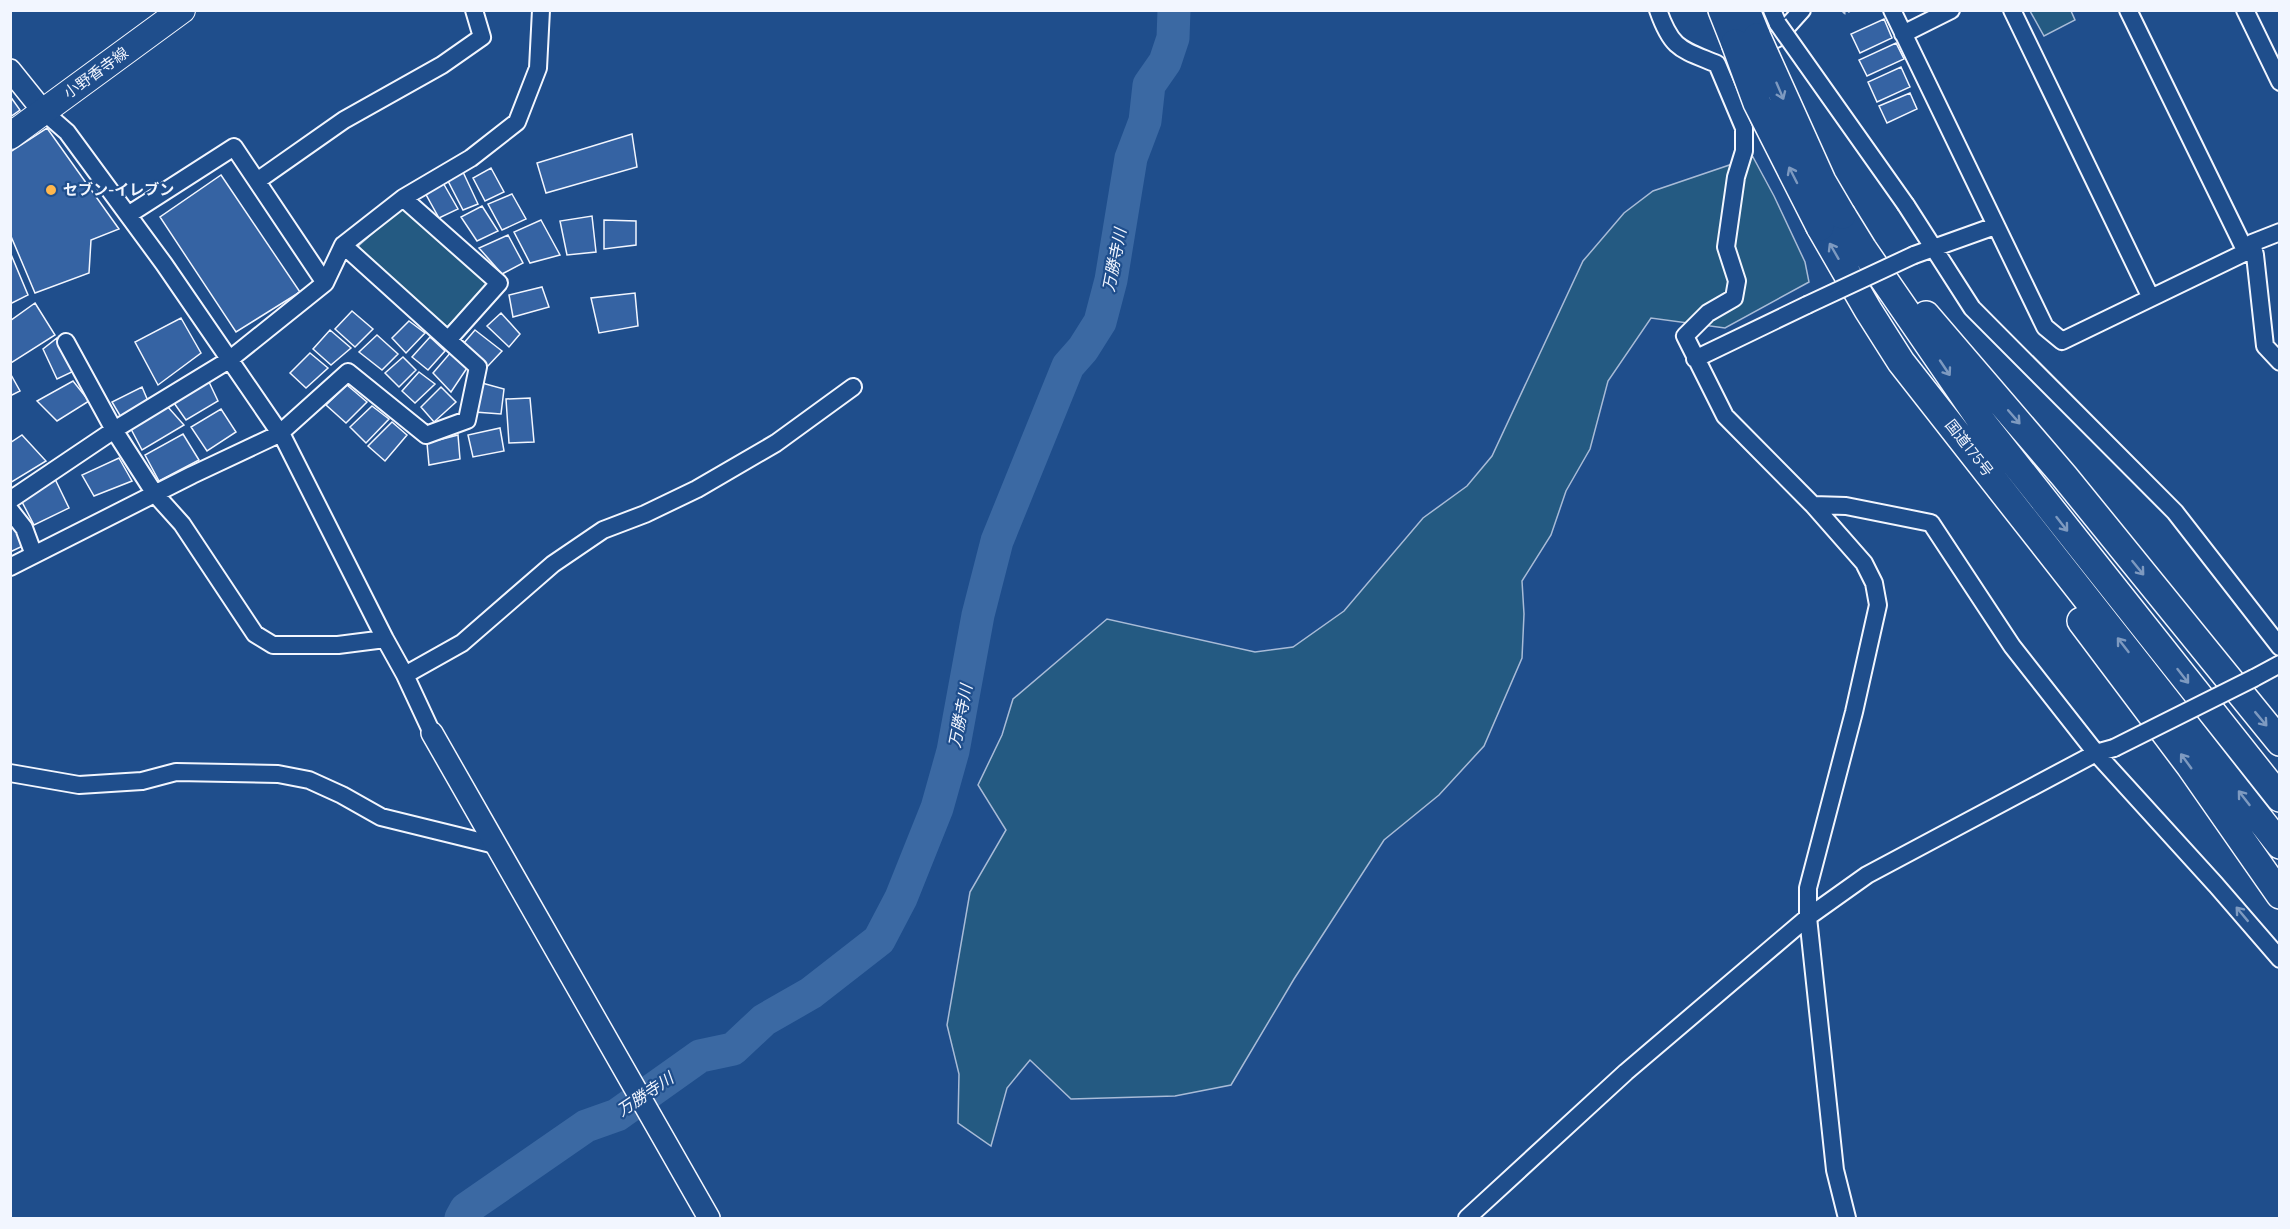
<svg xmlns="http://www.w3.org/2000/svg" width="2290" height="1229" font-family="Manrope,'Noto Sans JP',sans-serif">
<style>
.green{fill:#245a82;stroke:#a8bbd7;stroke-width:1.5}
.lines{fill:none;stroke-linecap:round;stroke-linejoin:round}
.river{stroke:#3b69a3;stroke-width:33}
.building{fill:#3563a3;stroke:#f2f6ff;stroke-width:1.5}
.minor-casing{stroke:#f2f6ff;stroke-width:20}
.tertiary-casing{stroke:#f2f6ff;stroke-width:24}
.primary-casing{stroke:#f2f6ff;stroke-width:28}
.trunk-casing{stroke:#f2f6ff;stroke-width:30}
.path{stroke:#b3c4dc;stroke-width:3;stroke-dasharray:4.5 3;stroke-linecap:butt}
.minor{stroke:#1f4e8c;stroke-width:16}
.tertiary{stroke:#1f4e8c;stroke-width:21}
.primary{stroke:#1f4e8c;stroke-width:26}
.trunk{stroke:#1f4e8c;stroke-width:27}
.minor-bridge-casing{stroke:#f2f6ff;stroke-width:20;stroke-linecap:butt}
.trunk-bridge-casing{stroke:#f2f6ff;stroke-width:30;stroke-linecap:butt}
.minor-bridge{stroke:#1f4e8c;stroke-width:16}
.trunk-bridge{stroke:#1f4e8c;stroke-width:27}
.oneway{stroke:#7e9ac0}
.poi-dot{fill:#ffb74d;stroke:#1f4e8c;stroke-width:2}
.labels{text-anchor:middle;stroke-width:4.5;stroke-linejoin:round;paint-order:stroke}
.street-label{font-size:15px;fill:#f2f6ff;stroke:#1f4e8c}
.poi-label{font-size:15px;font-weight:bold;fill:#f2f6ff;stroke:#1f4e8c;text-anchor:start}
.water-label{font-size:16px;font-style:italic;fill:#f2f6ff;stroke:#1f4e8c}
</style>
<rect width="100%" height="100%" fill="#1f4e8c"/>
<!-- green -->
<path class="green" d="M2030,11H2071L2075,20L2044,36Z
M1753,157L1774,196L1805,262L1809,282L1725,328L1651,318L1608,381L1590,449L1566,491L1551,535L1522,581L1524,614L1522,658L1484,746L1439,795L1384,840L1294,979L1231,1085L1175,1096L1071,1099L1030,1060L1007,1088L991,1146L958,1123L959,1074L947,1025L970,892L1006,830L978,785L1002,735L1013,699L1107,619L1255,652L1293,647L1344,611L1423,518L1467,486L1492,456L1583,261L1624,213L1653,191Z
M402,207L492,283L446,328L356,248Z"/>
<g class="lines">
<!-- river -->
<path class="river" d="M461,1218L466,1209L586,1126L617,1115L700,1056L733,1049L764,1020L811,993L879,940L901,898L937,808L953,751L978,615L997,541L1068,366L1083,349L1100,322L1111,280L1131,158L1145,121L1149,85L1165,62L1173,38L1174,10"/>
</g>
<!-- building -->
<path class="building" d="M1884,19L1892,38L1860,53L1851,34Z
M1896,43L1904,59L1867,76L1859,60Z
M1901,67L1910,87L1877,102L1868,82Z
M1910,93L1917,109L1887,123L1879,106Z
M10,96L20,110L10,117Z
M47,128L119,229L91,240L89,273L35,293L10,234V152Z
M632,134L637,167L546,193L537,163Z
M491,168L504,192L485,201L473,178Z
M463,172L478,204L463,210L448,181Z
M221,175L300,292L236,332L160,217Z
M442,181L458,209L439,218L424,191Z
M512,194L526,219L502,230L488,204Z
M482,206L498,231L477,241L461,217Z
M592,216L596,252L567,255L560,221Z
M541,220L560,255L530,263L514,232Z
M604,220L636,221V245L604,249Z
M508,235L523,263L502,274L479,248Z
M10,252L28,295L10,304Z
M542,287L549,307L513,317L509,295Z
M635,293L638,326L599,333L591,298Z
M35,303L55,335L11,363L10,321Z
M352,311L373,329L355,347L335,329Z
M501,313L520,334L509,347L487,326Z
M181,318L201,353L158,385L135,342Z
M409,321L425,333L406,353L392,338Z
M330,330L351,348L331,365L313,349Z
M475,330L502,351L487,367L463,344Z
M377,335L398,354L382,370L359,352Z
M430,337L445,351L428,370L412,357Z
M57,338L74,371L57,379L43,349Z
M451,352L467,368L451,392L433,373Z
M310,353L328,368L306,388L290,373Z
M403,357L416,370L399,387L385,373Z
M419,372L435,384L415,403L402,391Z
M10,373L20,391L10,396Z
M73,381L89,401L57,421L37,401Z
M209,382L218,401L186,420L174,403Z
M482,383L504,389L501,414L475,412Z
M347,385L367,402L346,423L326,405Z
M142,387L148,401L122,419L112,402Z
M441,387L456,402L434,422L421,407Z
M530,398L534,442L509,443L506,399Z
M167,406L184,425L142,450L131,429Z
M372,406L389,419L366,443L350,427Z
M221,409L236,432L207,451L191,427Z
M392,422L407,435L385,461L368,446Z
M500,428L504,451L473,457L468,435Z
M183,434L199,460L159,481L145,455Z
M22,435L46,461L10,483V443Z
M458,435L460,459L429,465L427,443Z
M119,458L132,481L94,496L82,475Z
M55,479L69,508L34,525L21,500Z
M10,519L25,545L10,552Z"/>
<g class="lines">
<defs>
<path id="minor" d="M1658,10C1672,50 1681,49 1717,64L1744,128V151L1736,177L1726,247L1737,281L1734,298L1708,313L1685,336L1725,416L1813,505L1864,563L1874,583L1878,605L1854,712L1808,888V917L1835,1170L1847,1218
M1772,10L1778,24
M1892,10L2045,327L2062,341L2246,252L2252,243L2280,232
M2012,10L2151,298
M2128,10L2246,252
M2245,10L2280,82
M1903,34L1951,10
M1753,48L1776,39L1802,10
M43,111L67,132L164,264L284,439L385,639L405,675L432,733
M257,181L344,120L442,65L482,37L474,10
M403,198L471,158L517,122L538,68L541,10
M1906,205L1972,308L2175,512L2280,647
M2252,243L2255,255L2265,346L2280,362
M1914,255L1995,226
M325,283L343,245
M66,342L114,430L155,494L182,524L255,634L273,645H338L385,639
M1695,359L1807,305
M10,500L114,430L229,360L325,283L234,147L128,215
M1813,505L1846,506L1931,523L2012,646L2096,753L2216,885L2280,959
M10,510L24,528L34,555
M10,567L192,475L279,434L348,372L426,435L467,420L478,367L343,245L403,198L499,283L448,340
M405,675L462,643L553,564L603,530L645,514L697,489L776,443L853,387
M2254,678L2280,664
M10,773L79,785L142,781L176,772L278,774L309,780L342,795L381,817L495,845
M1467,1218L1626,1072L1808,917L1867,875L2096,753L2114,748"/>
<path id="tertiary" d="M10,70L43,111
M432,733L709,1218"/>
<path id="primary" d="M10,136L182,10"/>
<path id="trunk" d="M1722,10L1735,43
M1746,10L1757,37
M1842,215L1863,249L1982,422L2280,798
M1820,227L1868,310L1901,362L2280,845
M1926,315L2064,476L2280,742
M2081,621L2190,766L2280,895"/>
</defs>
<!-- minor casing -->
<use href="#minor" class="minor-casing"/>
<!-- tertiary casing -->
<use href="#tertiary" class="tertiary-casing"/>
<!-- primary casing -->
<use href="#primary" class="primary-casing"/>
<!-- trunk casing -->
<use href="#trunk" class="trunk-casing"/>
<!-- path -->
<path class="path" d="M1842,10L1845,13L1851,10"/>
<!-- minor -->
<use href="#minor" class="minor"/>
<!-- tertiary -->
<use href="#tertiary" class="tertiary"/>
<!-- primary -->
<use href="#primary" class="primary"/>
<!-- trunk -->
<use href="#trunk" class="trunk"/>
<defs>
<path id="minor-bridge" d="M1778,24L1906,205
M1807,305L1914,255
M2114,748L2254,678"/>
<path id="trunk-bridge" d="M1757,37L1822,181L1842,215
M1735,43L1757,103L1820,227"/>
</defs>
<!-- minor-bridge casing -->
<use href="#minor-bridge" class="minor-bridge-casing"/>
<!-- trunk-bridge casing -->
<use href="#trunk-bridge" class="trunk-bridge-casing"/>
<!-- minor-bridge -->
<use href="#minor-bridge" class="minor-bridge"/>
<!-- trunk-bridge -->
<use href="#trunk-bridge" class="trunk-bridge"/>
</g>
<!-- one-way arrows -->
<defs><path id="oneway-shaft" d="M-6 0H5M1.5-3L5.5 0L1.5 3" fill="none" stroke-width="1.6" stroke-linecap="round" stroke-linejoin="round" transform="scale(1.5)"/></defs>
<g class="oneway">
<use href="#oneway-shaft" transform="translate(1780 91) rotate(67)"/>
<use href="#oneway-shaft" transform="translate(1793 175) rotate(-117)"/>
<use href="#oneway-shaft" transform="translate(1834 251) rotate(-120)"/>
<use href="#oneway-shaft" transform="translate(1945 368) rotate(56)"/>
<use href="#oneway-shaft" transform="translate(2014 417) rotate(49)"/>
<use href="#oneway-shaft" transform="translate(2062 524) rotate(52)"/>
<use href="#oneway-shaft" transform="translate(2138 568) rotate(51)"/>
<use href="#oneway-shaft" transform="translate(2123 645) rotate(-128)"/>
<use href="#oneway-shaft" transform="translate(2183 676) rotate(52)"/>
<use href="#oneway-shaft" transform="translate(2261 719) rotate(50)"/>
<use href="#oneway-shaft" transform="translate(2186 761) rotate(-126)"/>
<use href="#oneway-shaft" transform="translate(2244 798) rotate(-128)"/>
<use href="#oneway-shaft" transform="translate(2242 914) rotate(-130)"/>
</g>
<!-- markers -->
<circle class="poi-dot" cx="51" cy="190" r="6"/>
<g class="labels">
<!-- street labels -->
<g class="street-label">
<text transform="translate(96 73) rotate(-36)" y="5">小野香寺線</text>
<text transform="translate(1969 448) rotate(52)" y="5">国道175号</text>
</g>
<!-- poi labels -->
<g class="poi-label">
<text x="63" y="195">セブン-イレブン</text>
</g>
<!-- water labels -->
<g class="water-label">
<text transform="translate(1114 260) rotate(-79)" y="6">万勝寺川</text>
<text transform="translate(960 716) rotate(-79)" y="6">万勝寺川</text>
<text transform="translate(645 1094) rotate(-34)" y="6">万勝寺川</text>
</g>
</g>
<!-- border -->
<rect width="2290" height="1229" fill="none" stroke="#f2f6ff" stroke-width="24"/>
</svg>
